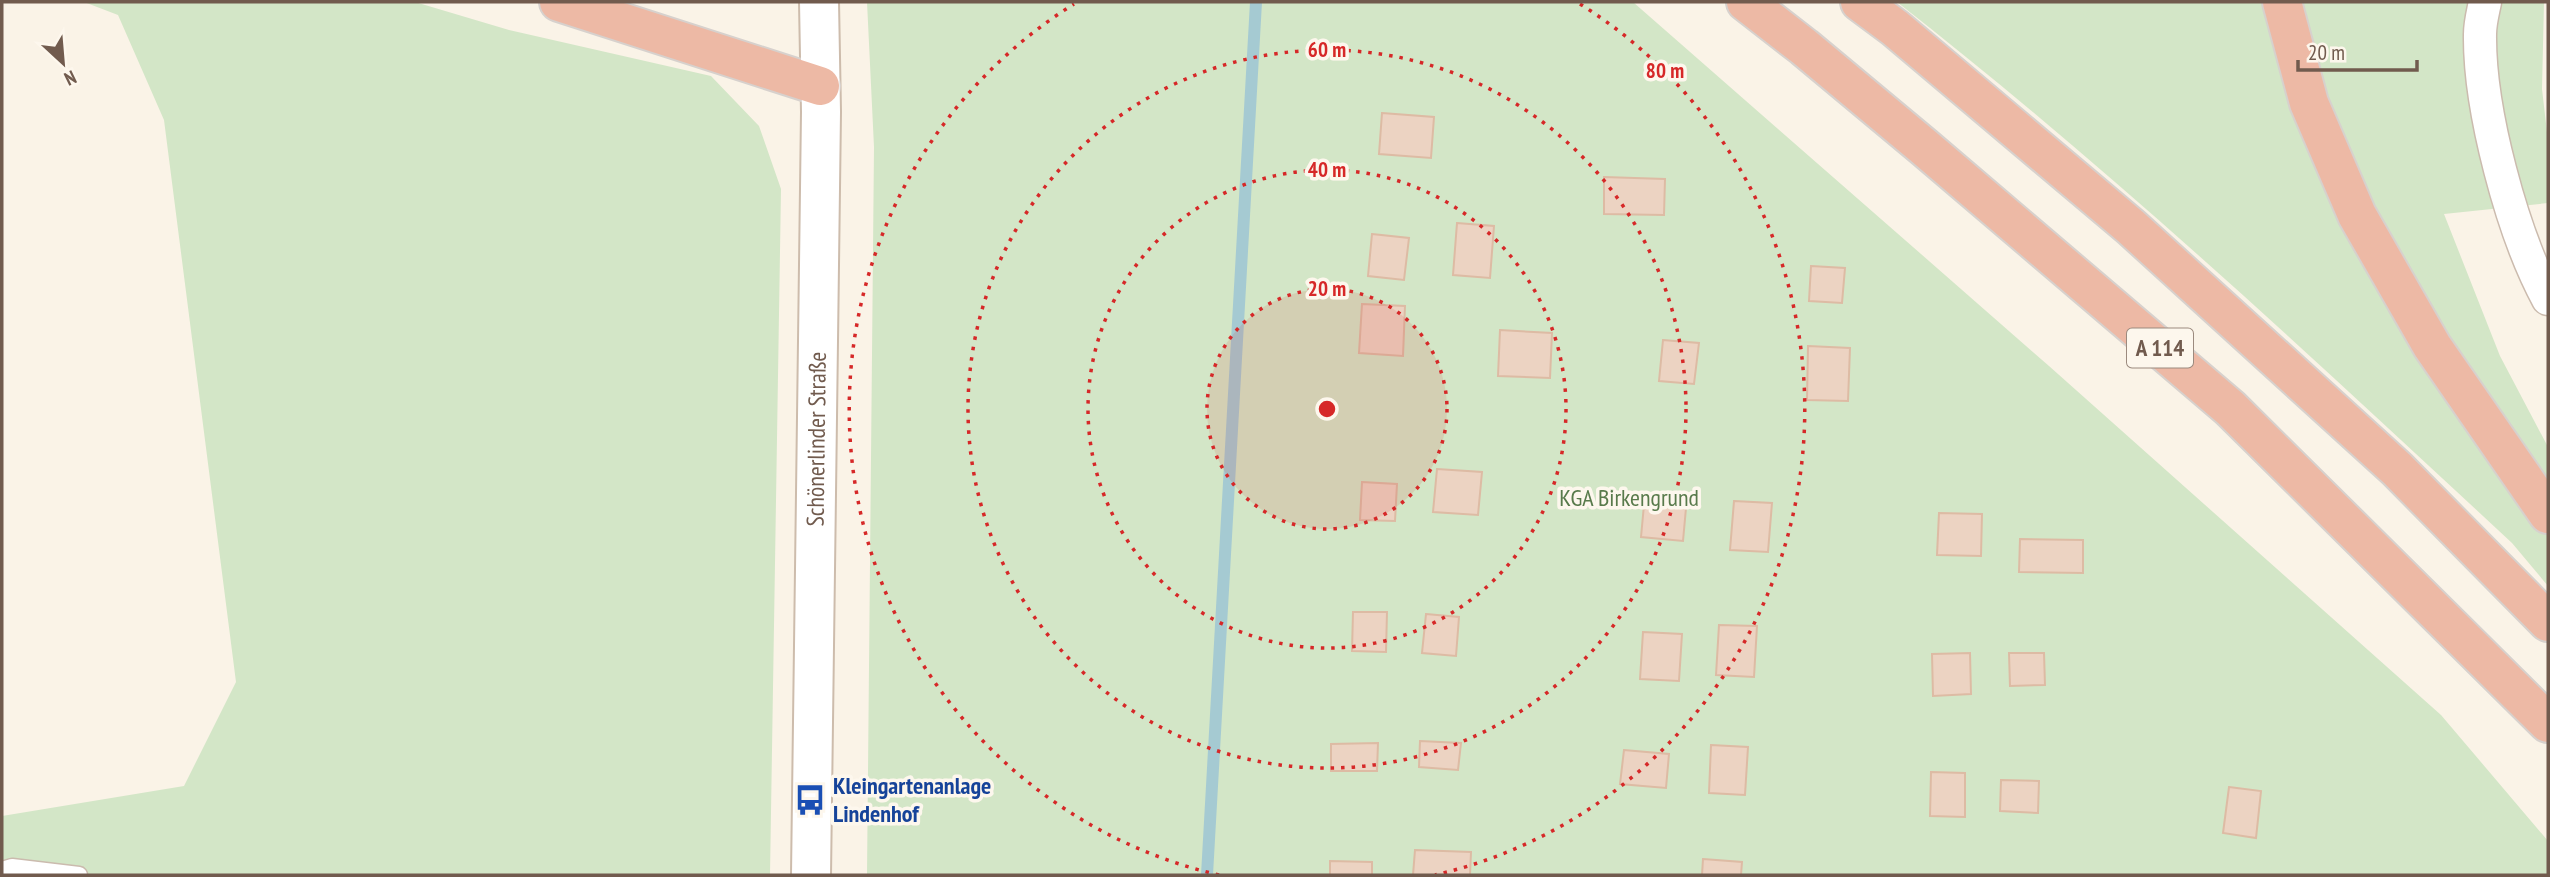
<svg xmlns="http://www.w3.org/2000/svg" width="2550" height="877" font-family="'PT Sans Narrow',sans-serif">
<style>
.green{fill:#d3e6c7}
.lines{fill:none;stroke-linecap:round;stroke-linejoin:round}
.stream{stroke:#a5cad2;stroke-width:12}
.building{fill:#ecd3c2;stroke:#ddbba4;stroke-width:2}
.service-casing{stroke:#cbbbae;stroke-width:19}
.minor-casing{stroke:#cbbbae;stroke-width:35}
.secondary-casing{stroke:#cdbcac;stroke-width:42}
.motorway-casing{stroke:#d7d1cd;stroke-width:42}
.service{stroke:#fff;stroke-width:16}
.minor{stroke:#fff;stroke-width:32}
.secondary{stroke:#fff;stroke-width:38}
.motorway{stroke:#edb9a5;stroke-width:38}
.ring{fill:none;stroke:#d62828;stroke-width:3.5;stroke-dasharray:3.5 7}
.labels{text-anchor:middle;stroke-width:7;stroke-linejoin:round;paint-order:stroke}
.shield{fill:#fdf7ed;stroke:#9b8a7e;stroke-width:2}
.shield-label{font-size:23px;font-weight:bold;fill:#715b4e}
.street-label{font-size:24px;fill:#715b4e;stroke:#fdf7ed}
.park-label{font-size:24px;fill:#587a4b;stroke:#fdf7ed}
.transit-label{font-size:24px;font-weight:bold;fill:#164399;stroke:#fdf7ed;text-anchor:start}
.centre{fill:#d62828;stroke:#fdf7ed;stroke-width:3.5}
.ring-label{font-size:21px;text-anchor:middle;font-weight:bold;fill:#d62828;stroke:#fdf7ed;stroke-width:7;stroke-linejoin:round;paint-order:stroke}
</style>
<rect width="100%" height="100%" fill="#faf3e7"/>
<!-- green -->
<path class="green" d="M84,2H415L509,30L711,76L759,126L781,189L770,875H2V816L184,786L236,682L164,120L118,15Z
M867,2H1633L2049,366L2441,715L2548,841V875H867L874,147Z
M1897,2H2544L2542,89L2548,141V203L2444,214L2500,356L2548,447V586L2512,543C2312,357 2112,170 1897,2Z"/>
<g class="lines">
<!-- stream -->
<path class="stream" d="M1207,875L1256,2"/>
</g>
<!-- building -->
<path class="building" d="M1382,113L1434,117L1431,158L1379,154Z
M1604,177L1665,179L1664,215L1604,214Z
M1457,223L1494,226L1490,278L1453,275Z
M1372,234L1409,238L1404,280L1368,276Z
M1811,266L1845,268L1842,303L1809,301Z
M1362,304L1405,306L1403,356L1359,353Z
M1500,330L1552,333L1550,378L1498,376Z
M1663,340L1699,343L1694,384L1659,381Z
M1808,346L1850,348L1848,401L1807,400Z
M1437,469L1482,472L1478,515L1433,512Z
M1362,482L1397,484L1395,521L1360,520Z
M1645,494L1687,497L1683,541L1641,537Z
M1734,501L1772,503L1768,552L1730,550Z
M1939,513L1982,514L1981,556L1937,555Z
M2020,539L2083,540V573L2019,572Z
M1353,612H1387L1386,652L1352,651Z
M1426,614L1459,617L1456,656L1422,653Z
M1719,625L1757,626L1754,677L1716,675Z
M1643,632L1682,634L1679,681L1640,679Z
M1970,653L1971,694L1933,696L1932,654Z
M2009,653H2044L2045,685L2010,686Z
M1420,741L1461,743L1458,770L1419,767Z
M1378,743L1377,771H1331V744Z
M1711,745L1748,747L1745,795L1709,793Z
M1624,750L1669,754L1666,788L1620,784Z
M1931,772L1965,773V817L1930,816Z
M2001,780L2039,781L2038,813L2000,811Z
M2229,787L2261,791L2256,838L2223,833Z
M1415,850L1471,852L1470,875H1413Z
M1703,859L1742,862L1741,875H1702Z
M1330,861L1372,862V875H1330Z"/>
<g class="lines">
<defs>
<path id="service" d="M2,870L12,867L79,875"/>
<path id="minor" d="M2485,2C2483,12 2480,23 2480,34C2479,109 2512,233 2548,299"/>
<g id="secondary">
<path id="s1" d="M811,875L821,112L819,2"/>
</g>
<path id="motorway" d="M559,2L820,86
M1746,2L1804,47L1924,147L2230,408L2548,723
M1860,2L1895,28L2131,227L2397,469L2548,622
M2282,2L2309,103L2357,215L2432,346L2548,514"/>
</defs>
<!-- service casing -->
<use href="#service" class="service-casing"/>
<!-- minor casing -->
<use href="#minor" class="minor-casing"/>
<!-- secondary casing -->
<use href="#secondary" class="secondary-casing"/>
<!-- motorway casing -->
<use href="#motorway" class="motorway-casing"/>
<!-- service -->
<use href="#service" class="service"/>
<!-- minor -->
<use href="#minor" class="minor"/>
<!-- secondary -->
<use href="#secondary" class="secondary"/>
<!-- motorway -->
<use href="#motorway" class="motorway"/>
</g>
<!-- distance rings -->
<circle cx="1327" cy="409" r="120" fill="#d62828" fill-opacity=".12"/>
<g class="ring">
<circle cx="1327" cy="409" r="120"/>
<circle cx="1327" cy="409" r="239"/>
<circle cx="1327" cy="409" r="359"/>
<path d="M1219 875A478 478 0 0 1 1074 4M1580 4A478 478 0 0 1 1435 875"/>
</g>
<!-- icons -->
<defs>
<symbol id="bus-bare" viewBox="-9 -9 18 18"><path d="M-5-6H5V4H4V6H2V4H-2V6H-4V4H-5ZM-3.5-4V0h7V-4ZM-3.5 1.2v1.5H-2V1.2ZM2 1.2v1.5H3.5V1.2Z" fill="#1a4fb4" stroke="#fdf7ed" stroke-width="2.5" paint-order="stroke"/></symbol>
</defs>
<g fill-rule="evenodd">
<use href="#bus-bare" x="788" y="778" width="44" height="44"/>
</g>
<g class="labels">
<!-- shield labels -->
<rect class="shield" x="2127" y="328.5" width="66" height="39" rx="5"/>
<g class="shield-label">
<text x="2160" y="356">A 114</text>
</g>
<!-- street labels -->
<g class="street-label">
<text dy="8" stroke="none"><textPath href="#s1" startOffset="436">Schönerlinder Straße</textPath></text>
</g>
<!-- park labels -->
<g class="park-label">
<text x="1629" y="506">KGA Birkengrund</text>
</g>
<!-- transit labels -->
<g class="transit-label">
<text x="833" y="794">Kleingartenanlage<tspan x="833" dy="28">Lindenhof</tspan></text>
</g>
</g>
<circle cx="1327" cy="409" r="10" class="centre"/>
<g class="ring-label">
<text x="1327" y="57">60 m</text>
<text x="1665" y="78">80 m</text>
<text x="1327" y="177">40 m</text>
<text x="1327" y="296">20 m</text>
</g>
<!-- border -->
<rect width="2550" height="877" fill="none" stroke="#715b4e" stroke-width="7"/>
<!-- north arrow -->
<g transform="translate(63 63) rotate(154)" stroke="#fdf7ed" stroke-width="5" paint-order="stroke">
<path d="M0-5L12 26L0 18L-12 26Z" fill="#715b4e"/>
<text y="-10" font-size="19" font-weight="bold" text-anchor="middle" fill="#715b4e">N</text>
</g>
<!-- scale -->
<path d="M2298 60v10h119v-10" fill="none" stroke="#715b4e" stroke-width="3.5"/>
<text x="2308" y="60" font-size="21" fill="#715b4e" stroke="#fdf7ed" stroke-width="5" paint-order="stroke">20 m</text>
</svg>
